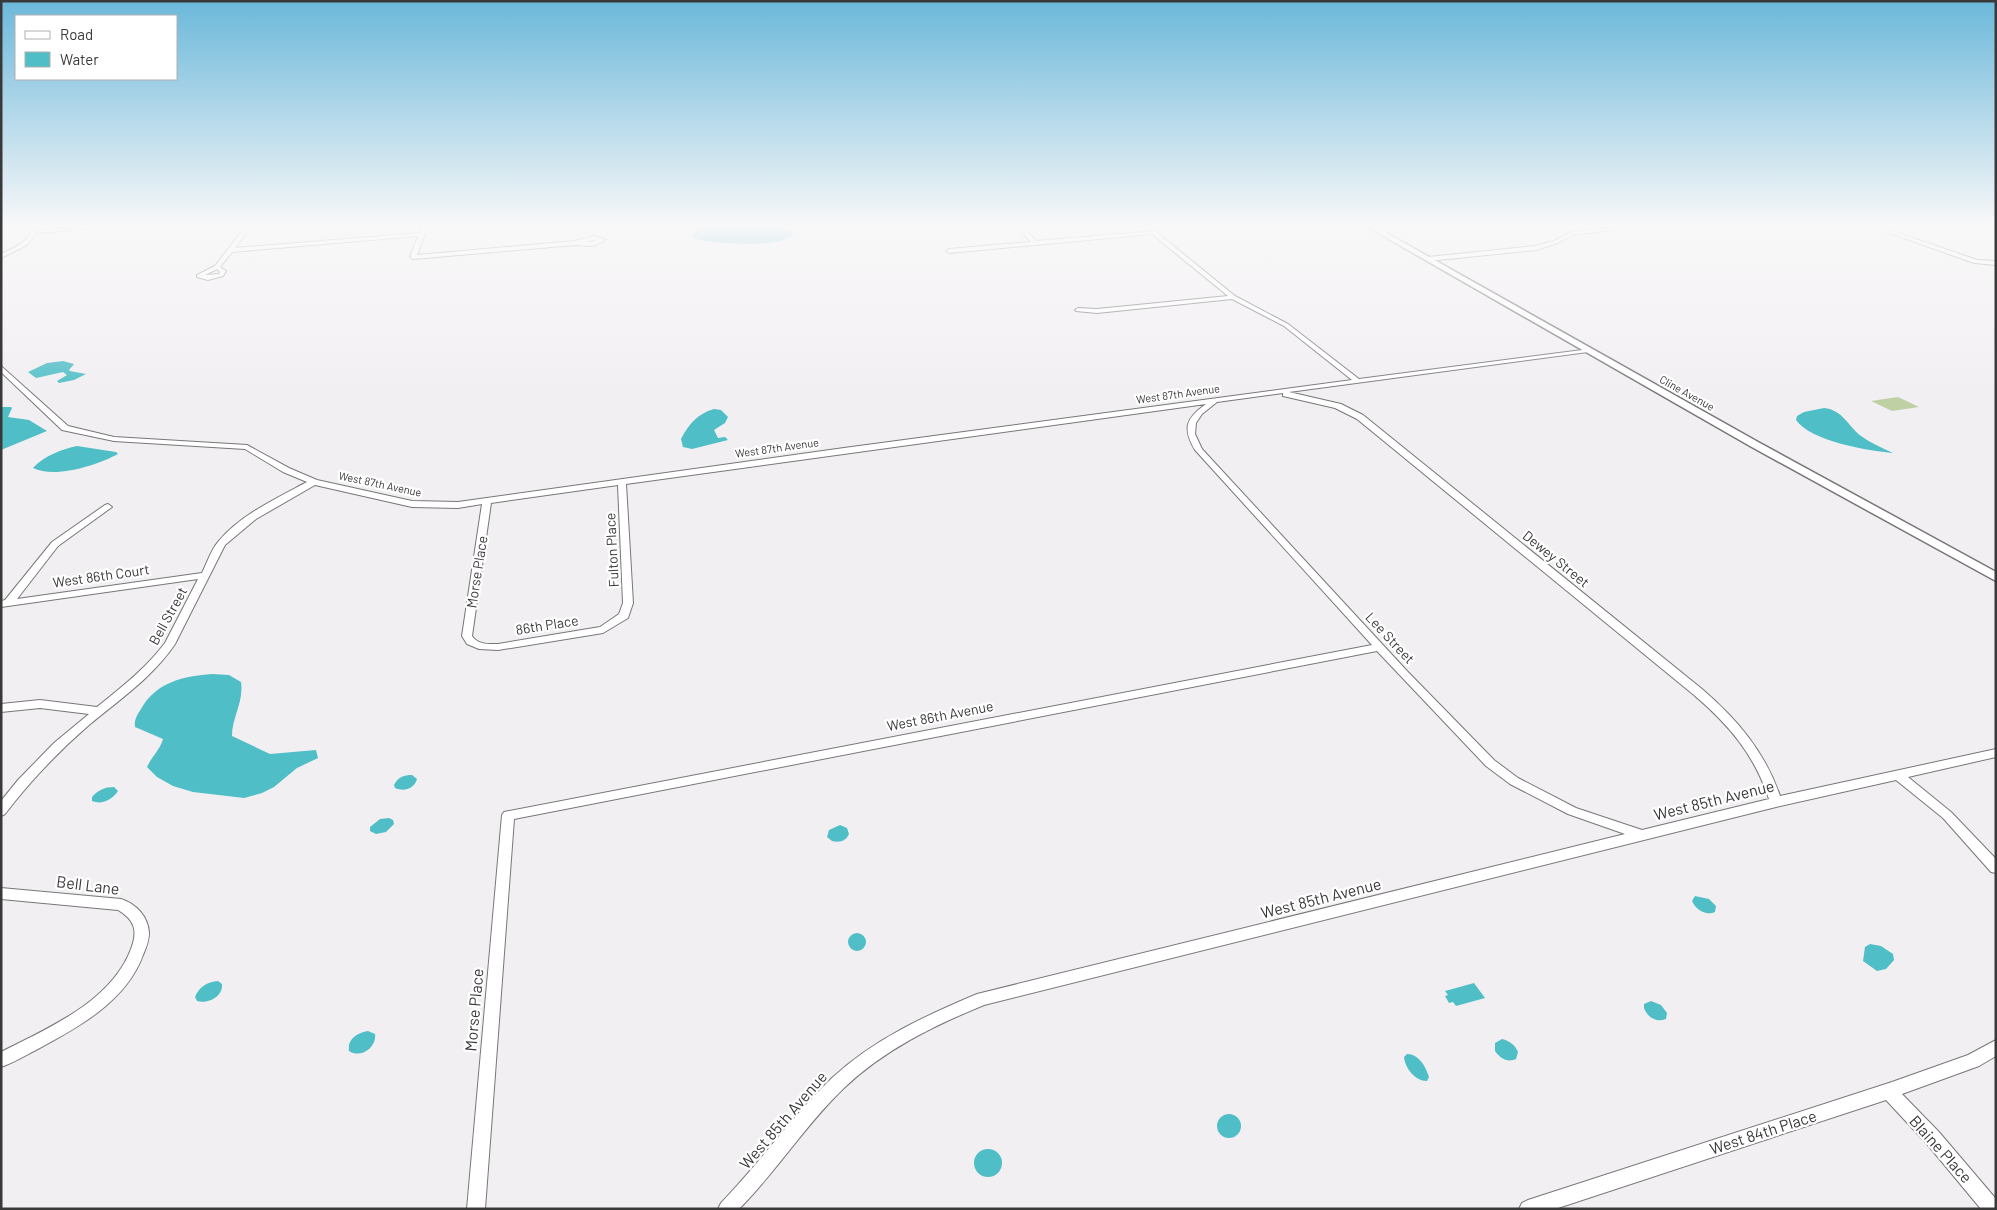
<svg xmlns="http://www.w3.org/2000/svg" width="1997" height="1210" font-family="Barlow,sans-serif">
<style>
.green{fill:#bfd0a5}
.water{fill:#50bec6}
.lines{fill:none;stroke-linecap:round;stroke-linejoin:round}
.minor-casing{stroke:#787679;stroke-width:2}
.tertiary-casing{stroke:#787679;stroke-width:3}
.minor{fill:#fff;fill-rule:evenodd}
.tertiary{fill:#fff;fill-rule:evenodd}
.labels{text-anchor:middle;stroke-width:4.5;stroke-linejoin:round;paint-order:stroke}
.far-street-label{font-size:11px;fill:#3a393a;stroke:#fff}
.street-label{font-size:14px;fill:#3a393a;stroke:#fff}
.near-street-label{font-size:16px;fill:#3a393a;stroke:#fff}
</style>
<rect width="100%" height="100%" fill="#f2eff2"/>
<!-- green -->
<path class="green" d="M1898,397L1919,407L1892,411L1871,401Z"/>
<!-- water -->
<path class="water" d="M686,226H787L794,234C781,249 712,244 693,238L692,235L696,231Z
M63,361L74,364L69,370L70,371L86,374L74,380L59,383L57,381L67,375L63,372L36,378L28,372L47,363Z
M1,407H11L12,408L8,417L29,420L47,431L1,450Z
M1824,408C1843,410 1847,425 1861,436C1871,443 1882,448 1893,453C1869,451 1810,441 1796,420L1797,416L1804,412Z
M714,409L721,410L728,417L725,423L714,430L718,438L725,437L728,440L692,449L683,447L681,439C689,424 697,414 714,409Z
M77,446L116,452L118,454C98,465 55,479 33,468C43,456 63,449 77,446Z
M212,674L229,675L241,682C244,702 232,717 232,736L270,754L316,750L318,758L297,768L274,787L262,793L244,798L193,792L173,786L157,777L147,767C152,756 160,750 163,739L135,727C134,720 137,715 141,709C156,682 184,676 212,674Z
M412,775L417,779C414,789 404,792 395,788L394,785C398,777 404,775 412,775Z
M114,787L118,791C112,800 102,805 92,801V797C98,790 105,787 114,787Z
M389,818L393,820L394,824L386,832L376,834L370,831V827L380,819Z
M840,825L847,828L849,834C846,841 840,843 832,841L827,837L829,830Z
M1695,896L1709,899L1716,906L1715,912C1706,916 1696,910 1692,901Z
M848 942a9 9 0 1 1 18 0a9 9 0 1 1-18 0Z
M1870,944L1881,946L1893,954L1894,960L1886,969L1877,971L1863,961L1865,947Z
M218,981L222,984C223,997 208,1004 197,1001L195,997C199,987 207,982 218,981Z
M1474,983L1485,998L1456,1006L1453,1002L1449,1003L1445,996L1448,995L1445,991Z
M1651,1001L1661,1005L1667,1013L1666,1019C1656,1023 1647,1017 1644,1008V1004Z
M368,1031L375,1034C377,1047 361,1059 349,1051C347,1039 357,1033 368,1031Z
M1502,1039C1510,1041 1515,1045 1518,1052L1516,1059C1507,1063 1500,1058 1495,1051V1043Z
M1407,1054C1419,1054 1426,1067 1429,1077L1427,1081C1415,1081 1405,1068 1404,1057Z
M1217 1126a12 12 0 1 1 24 0a12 12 0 1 1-24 0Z
M974 1163a14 14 0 1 1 28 0a14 14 0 1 1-28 0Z"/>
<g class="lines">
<defs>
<path id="minor" d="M87,226H114L36,233L27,245L1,258V254C14,248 25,244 32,231Z
M246,226H251L235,248L420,233L422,226H428L417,255L575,241L594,236L606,240L593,246L575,245L413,259L410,257L418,236L232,252L220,267L226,271L223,276L208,280L197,277V275L215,266ZM594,240H597L592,242H586ZM217,269L220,272L219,274L205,275Z
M1017,226H1022L1036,241L1155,231L1235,296L1288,324L1359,379L1590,349L1591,350L1588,352L1289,392L1341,404L1363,415L1702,689C1737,719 1765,752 1780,796L1996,749V757L1908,777L1951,812L1996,859V873L1991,872L1943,818L1896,780L1776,807L984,1005C933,1026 884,1050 844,1088C805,1125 777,1171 739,1209H718L721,1203C760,1163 792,1116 832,1078C874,1039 925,1016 977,994L1625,834L1568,814L1510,784L1486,766L1377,651L514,819L485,1209H467L502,815L504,812L1372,645L1195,450C1182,428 1186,418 1206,404L626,484L633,603L628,618L603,633L498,650L479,649L467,644L462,636L482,504L458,508L412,507L315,485L256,519L225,545L175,644C153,677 119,700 89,725C58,752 30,781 5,814L1,816V801L18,780L54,743L89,714L40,708L1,712V704L40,700L97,707C122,687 146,668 165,643L198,579L1,607V601L5,600L52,542L105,505L108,504L112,507L58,546L17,599L202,573C207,563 211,550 218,542C240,515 277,498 307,482L283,472L245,449L114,441L62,430L1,372V366L68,426L114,437L247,445L289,468L317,480L412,501L458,502L844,448L1352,380L1284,326L1232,299L1097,313L1076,311L1075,310L1078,308L1097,309L1228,296L1152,234L949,253L946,251L949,249L1031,242ZM1283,393V396L1335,408L1357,419L1694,695C1729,725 1754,754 1769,799L1642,830L1576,808L1518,778L1494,760L1407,671L1202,449L1195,434L1196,423L1202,414L1217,402ZM618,485L623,603L619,614L600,627L498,644C489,644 478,645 472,636L491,503Z
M1623,226H1641L1572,235L1558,243L1536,250L1428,261L1425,259L1428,257L1535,246L1554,241L1571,232Z
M1870,226H1878L1977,260L1996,261V265L1974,263Z
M1,888L121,899C136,904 148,916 149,933C149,941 146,948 143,955C126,1002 77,1028 36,1050C24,1056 13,1063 1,1067V1052C48,1028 111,1002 131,949C138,931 135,920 118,910L1,899Z
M1996,1040V1056L1979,1066L1902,1094L1939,1132L1996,1199V1209H1981L1927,1144L1886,1100L1555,1209H1519L1522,1203L1528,1200L1892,1082L1968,1055Z"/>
<path id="tertiary" d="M1366,226H1374L1758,442L1996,572V581L1750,446Z"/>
</defs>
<!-- minor casing -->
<use href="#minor" class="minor-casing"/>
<!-- tertiary casing -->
<use href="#tertiary" class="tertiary-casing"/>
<!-- minor -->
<use href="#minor" class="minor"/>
<!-- tertiary -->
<use href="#tertiary" class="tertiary"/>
</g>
<!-- sky -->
<linearGradient id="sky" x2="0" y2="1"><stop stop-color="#6bb8da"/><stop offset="0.57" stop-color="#f9f8f9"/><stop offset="1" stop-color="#f9f8f9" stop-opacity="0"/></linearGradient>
<rect width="1997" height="396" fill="url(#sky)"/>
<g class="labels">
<!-- far-street labels -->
<g class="far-street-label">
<text transform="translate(1687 393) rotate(29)" y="4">Cline Avenue</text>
<text transform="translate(1178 394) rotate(-8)" y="4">West 87th Avenue</text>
<text transform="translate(777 448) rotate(-8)" y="4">West 87th Avenue</text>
<text transform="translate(380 484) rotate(12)" y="4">West 87th Avenue</text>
</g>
<!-- street labels -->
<g class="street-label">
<text transform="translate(612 550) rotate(-93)" y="5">Fulton Place</text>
<text transform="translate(1556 559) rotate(39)" y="5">Dewey Street</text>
<text transform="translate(477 572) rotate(-81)" y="5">Morse Place</text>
<text transform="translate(101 576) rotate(-8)" y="5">West 86th Court</text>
<text transform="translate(168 616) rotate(-61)" y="5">Bell Street</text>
<text transform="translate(547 625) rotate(-9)" y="5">86th Place</text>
<text transform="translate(1390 638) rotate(47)" y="5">Lee Street</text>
<text transform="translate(940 716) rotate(-11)" y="5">West 86th Avenue</text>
</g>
<!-- near-street labels -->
<g class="near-street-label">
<text transform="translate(1714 800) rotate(-14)" y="6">West 85th Avenue</text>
<text transform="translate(88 885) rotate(7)" y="6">Bell Lane</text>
<text transform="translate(1321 898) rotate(-14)" y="6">West 85th Avenue</text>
<text transform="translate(474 1010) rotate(-85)" y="6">Morse Place</text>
<text transform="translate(783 1120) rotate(-49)" y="6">West 85th Avenue</text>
<text transform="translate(1763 1132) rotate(-18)" y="6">West 84th Place</text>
<text transform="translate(1941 1149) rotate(48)" y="6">Blaine Place</text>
</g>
</g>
<!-- border -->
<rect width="1997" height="1210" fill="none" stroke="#3a393a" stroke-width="5"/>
<!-- legend -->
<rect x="15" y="15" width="162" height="65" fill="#ffffff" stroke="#b0b0b0"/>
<rect x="25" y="31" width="25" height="8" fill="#ffffff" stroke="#b0b0b0"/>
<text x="60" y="40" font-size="15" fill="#3a393a">Road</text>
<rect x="25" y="52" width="25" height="15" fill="#50bec6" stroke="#b0b0b0"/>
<text x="60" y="65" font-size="15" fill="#3a393a">Water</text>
</svg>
